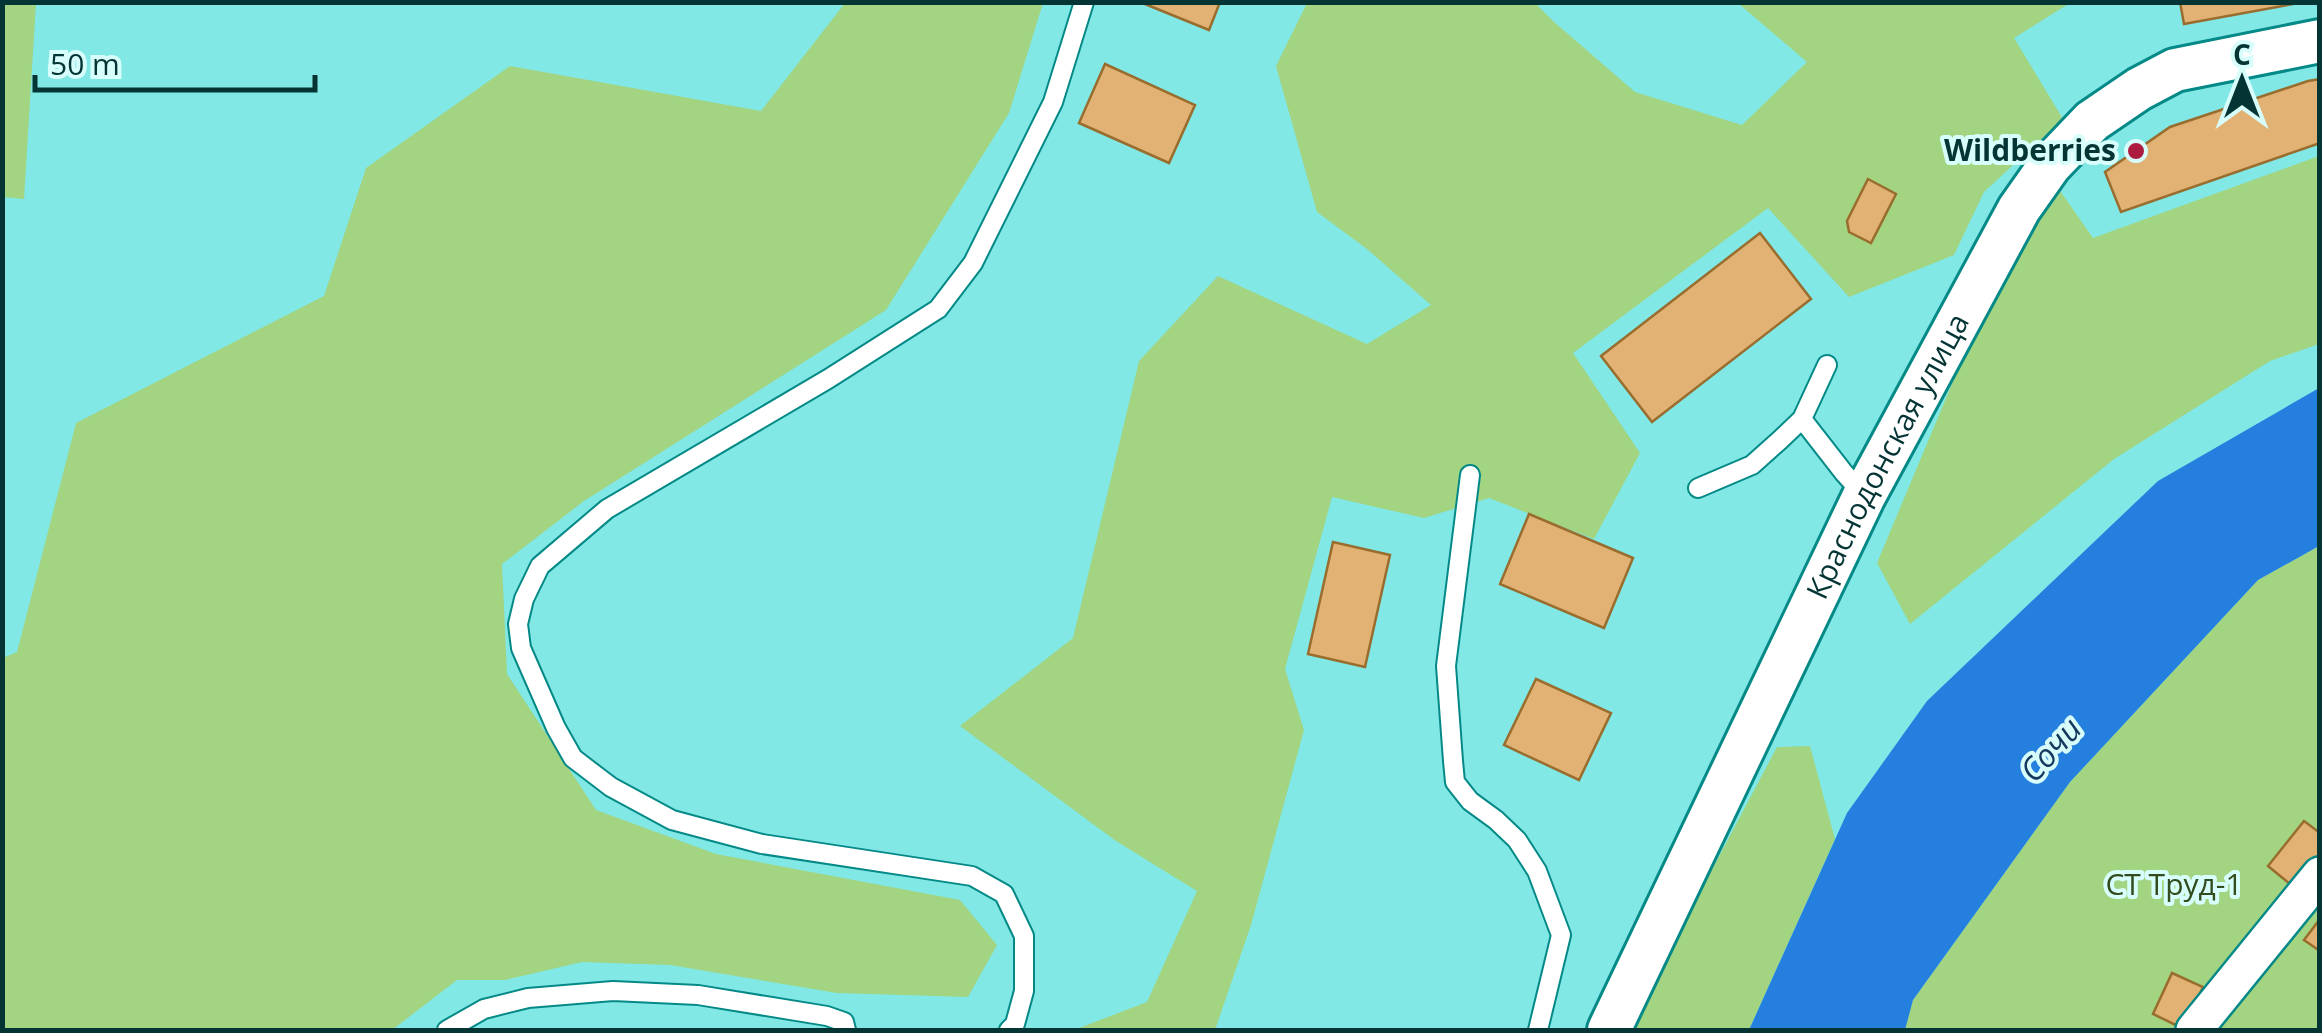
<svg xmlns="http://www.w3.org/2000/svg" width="2322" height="1033" font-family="'Open Sans',sans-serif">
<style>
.green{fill:#a2d481}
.water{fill:#247fde}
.building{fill:#e1b274;stroke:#996d2e;stroke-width:2.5}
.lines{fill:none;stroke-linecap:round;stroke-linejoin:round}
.service-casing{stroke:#048987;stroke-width:22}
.minor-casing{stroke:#048987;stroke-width:40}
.tertiary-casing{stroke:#048987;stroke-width:48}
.service{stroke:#fff;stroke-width:18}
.minor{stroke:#fff;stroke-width:35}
.tertiary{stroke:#fff;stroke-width:42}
.poi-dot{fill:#ae1b41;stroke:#d8fefc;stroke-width:4}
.labels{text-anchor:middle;stroke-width:8;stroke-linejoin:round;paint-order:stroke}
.poi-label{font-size:30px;font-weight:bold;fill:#043534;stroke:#d8fefc;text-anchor:end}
.street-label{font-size:30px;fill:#043534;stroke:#d8fefc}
.park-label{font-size:30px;fill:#324c1e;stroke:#d8fefc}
.water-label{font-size:32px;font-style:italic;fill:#16385e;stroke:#d8fefc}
</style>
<rect width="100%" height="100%" fill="#81e8e6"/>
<!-- green -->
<path class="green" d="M2,3H36L24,199L3,197Z
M845,3H1043L1009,113L886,310L584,501L502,564L507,674L596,810L716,854L960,900L997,945L968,997L837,993L670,965L582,962L505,980H457L392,1030H3V658L17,652L76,423L324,296L366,168L510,66L761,111Z
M1307,3H1535L1553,21L1635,92L1742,125L1807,62L1738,3H2070L2014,38L2063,119L1984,192L1954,255L1849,297L1768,208L1573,353L1640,453L1594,539L1489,498L1424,518L1332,497L1285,669L1304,730L1251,925L1215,1030H1074L1147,1002L1197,891L1116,841L960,726L1073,638L1139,361L1218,276L1367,344L1431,305L1367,249L1317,212L1276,66Z
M2319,156V344L2270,361L2114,459L1910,624L1877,563L2011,243L2056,185L2093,238Z
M2319,546V1030H1904L1913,1000L2070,782L2258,580Z
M1810,746L1835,839L1749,1030H1627L1777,747Z"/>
<!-- water -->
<path class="water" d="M2319,388V546L2258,580L2070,782L1913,1000L1905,1030H1749L1847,813L1927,701L2158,481Z"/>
<!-- building -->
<path class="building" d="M1140,2H1220L1209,30Z
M2180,2H2304L2184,24Z
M1105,64L1195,105L1169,163L1079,123Z
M2320,79V143L2121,212L2105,172L2170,127L2308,81Z
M1868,179L1896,194L1871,243L1849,232L1847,221Z
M1760,233L1811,299L1652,422L1601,356Z
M1529,514L1633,558L1604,628L1500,584Z
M1333,542L1390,555L1365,667L1308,654Z
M1536,679L1611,713L1579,780L1504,745Z
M2304,821L2320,833V859L2296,889L2268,866Z
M2320,919V951L2304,940Z
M2172,973L2203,987L2184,1029L2153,1014Z"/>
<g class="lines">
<defs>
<path id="service" d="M1802,419L1844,473L1864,495
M1470,475L1446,666L1453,761L1455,782L1470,801L1496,820L1517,840L1537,871L1561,935L1538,1030
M1698,488L1752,465L1780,440L1802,419L1827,365
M447,1030L484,1009L528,998L613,991L698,995L827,1016L844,1022L846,1030
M1009,1030L1015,1024L1024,991V936L1004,894L972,876L762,844L672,820L611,787L573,758L556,728L521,648L518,624L524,599L540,566L607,509L828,379L938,309L973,263L1053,102L1084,2"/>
<path id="minor" d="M2194,1030L2320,875"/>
<g id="tertiary">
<path id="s1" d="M1609,1030L1864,496L2019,209L2050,165L2092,121L2139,89L2175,70L2320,41"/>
</g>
</defs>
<!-- service casing -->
<use href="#service" class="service-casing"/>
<!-- minor casing -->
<use href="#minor" class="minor-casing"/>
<!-- tertiary casing -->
<use href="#tertiary" class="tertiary-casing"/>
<!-- service -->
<use href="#service" class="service"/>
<!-- minor -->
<use href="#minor" class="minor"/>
<!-- tertiary -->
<use href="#tertiary" class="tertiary"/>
</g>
<!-- markers -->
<circle class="poi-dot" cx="2136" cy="151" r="10"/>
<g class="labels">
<!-- poi labels -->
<g class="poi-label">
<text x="2116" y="161">Wildberries</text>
</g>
<!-- street labels -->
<g class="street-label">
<text dy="10" stroke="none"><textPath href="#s1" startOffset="638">Краснодонская улица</textPath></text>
</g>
<!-- park labels -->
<g class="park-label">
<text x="2174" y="895">СТ Труд-1</text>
</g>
<!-- water labels -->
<g class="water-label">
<text transform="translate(2051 750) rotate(-48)" y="11">Сочи</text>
</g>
</g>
<!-- border -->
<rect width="2322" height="1033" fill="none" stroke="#043534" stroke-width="10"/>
<!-- north arrow -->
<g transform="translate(2242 80)" stroke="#d8fefc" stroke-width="8" paint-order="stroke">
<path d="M0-8L18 38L0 25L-18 38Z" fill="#043534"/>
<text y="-15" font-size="28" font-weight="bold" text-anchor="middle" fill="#043534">С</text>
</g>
<!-- scale -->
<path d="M35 75v15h280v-15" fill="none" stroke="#043534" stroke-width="5"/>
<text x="50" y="75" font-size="30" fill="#043534" stroke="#d8fefc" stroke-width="8" paint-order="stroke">50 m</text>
</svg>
